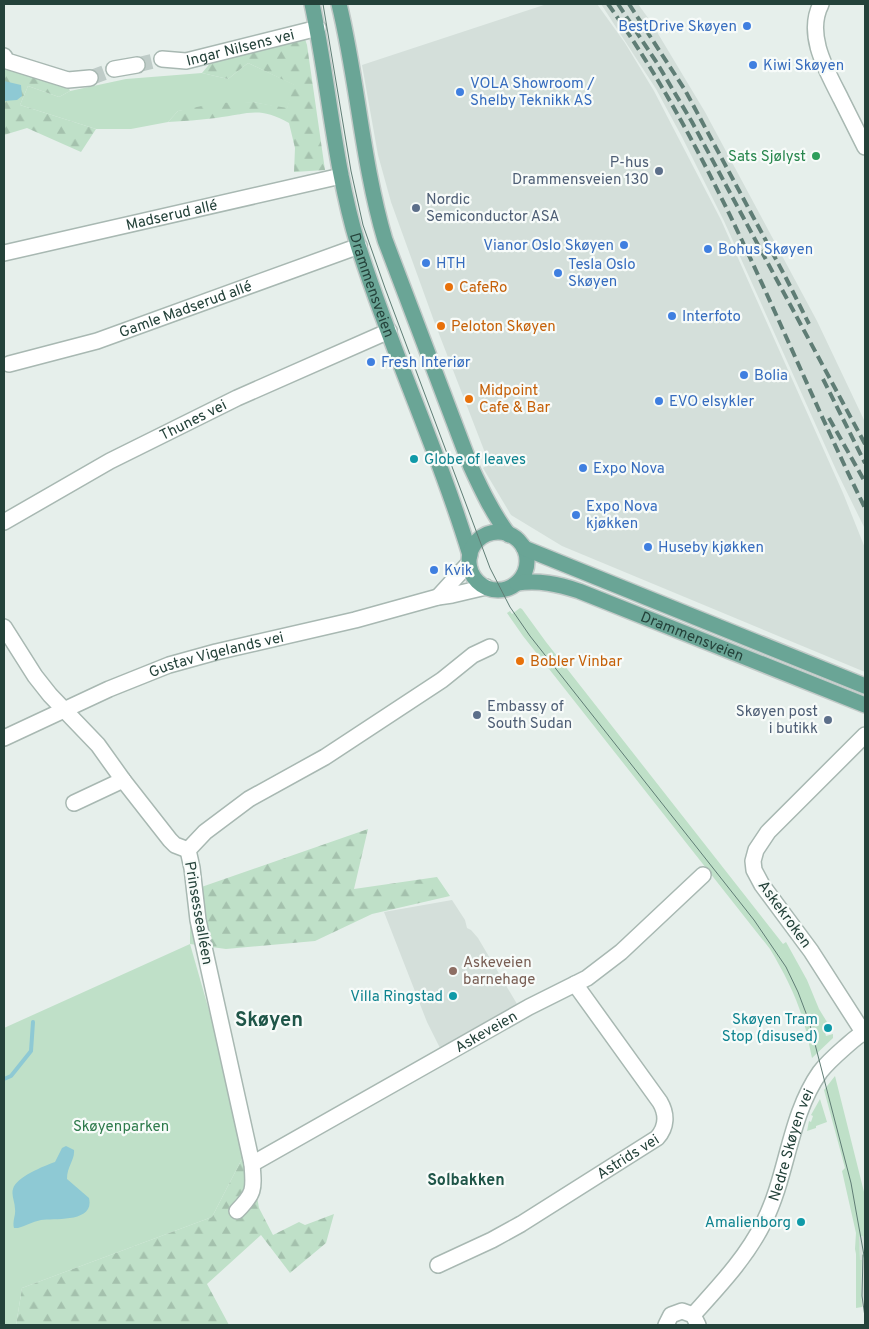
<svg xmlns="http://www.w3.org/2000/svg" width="869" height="1329" font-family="Overpass,sans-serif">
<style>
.built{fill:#d4dfda}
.green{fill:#bfe0c8}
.forest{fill:url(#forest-firs)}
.water{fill:#8ec9d4}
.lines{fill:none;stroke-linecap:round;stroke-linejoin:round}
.stream{stroke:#8ec9d4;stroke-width:4}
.minor-tunnel{stroke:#bfccc8;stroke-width:15;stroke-dasharray:15 8;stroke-linecap:butt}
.minor-casing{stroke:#a8b8b2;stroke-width:18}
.major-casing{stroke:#c2cac8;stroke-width:18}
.minor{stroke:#fff;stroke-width:15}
.major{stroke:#6aa596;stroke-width:15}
.tram{stroke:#5f7d75;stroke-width:1}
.rail{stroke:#5f7d75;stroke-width:4;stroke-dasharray:10 5;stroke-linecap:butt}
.shop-dot{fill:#3f7fe0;stroke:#f7fbf9;stroke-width:2}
.leisure-dot{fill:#2e9e5b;stroke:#f7fbf9;stroke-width:2}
.service-dot{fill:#5c6f8a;stroke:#f7fbf9;stroke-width:2}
.food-dot{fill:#e8710a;stroke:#f7fbf9;stroke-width:2}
.culture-dot{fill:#0f9aa8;stroke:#f7fbf9;stroke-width:2}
.education-dot{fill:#8d6e63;stroke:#f7fbf9;stroke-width:2}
.labels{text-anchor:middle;stroke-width:4.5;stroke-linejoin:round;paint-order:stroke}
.shop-label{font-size:15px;fill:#366cbe;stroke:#f7fbf9;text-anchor:start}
.street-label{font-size:15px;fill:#24423a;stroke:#f7fbf9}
.leisure-label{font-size:15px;fill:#27864d;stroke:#f7fbf9;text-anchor:end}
.service-label{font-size:15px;fill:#4e5e75;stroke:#f7fbf9;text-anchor:end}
.food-label{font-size:15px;fill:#c56008;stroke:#f7fbf9;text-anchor:start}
.culture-label{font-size:15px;fill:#0d838f;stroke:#f7fbf9;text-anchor:end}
.education-label{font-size:15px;fill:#785e54;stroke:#f7fbf9;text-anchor:start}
.park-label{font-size:15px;fill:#2d7a4b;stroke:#f7fbf9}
.neighbourhood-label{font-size:16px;font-weight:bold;fill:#1f5548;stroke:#f7fbf9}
.district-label{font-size:20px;font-weight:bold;fill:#1f5548;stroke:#f7fbf9}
</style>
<defs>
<pattern id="forest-firs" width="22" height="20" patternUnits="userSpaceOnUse" patternTransform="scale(1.25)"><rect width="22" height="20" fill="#bfe0c8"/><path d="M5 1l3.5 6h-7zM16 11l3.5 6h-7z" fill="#a4c1ad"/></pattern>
</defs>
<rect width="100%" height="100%" fill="#e6efeb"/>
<!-- built -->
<path class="built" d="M547,4H597L625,43L654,91L721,220L843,493L865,548V672L562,546L511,515L483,468L489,463L434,321L391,202L378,155L362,65Z
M601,4H638L651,22L705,112L817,321L865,422V529L837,472L724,221L682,137L656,89Z
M452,900L465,920L467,928L471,930L478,938L517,1004L462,1035L441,1050L427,1022L384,912Z
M863,1236L865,1251V1306L862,1307L861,1286L862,1260H860L859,1244V1237Z"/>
<!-- green -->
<path class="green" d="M248,63L295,85L287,109L253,102L178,111L168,122L131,129H96L20,105L28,86L59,97L70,91L126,79L202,73L228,79Z
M520,608L522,609L546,642L783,944L786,942L807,980L819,1009L827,1022L823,1024L826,1036L833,1034V1038L812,1058C809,1045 807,1032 803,1020C796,995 783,971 770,949L523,636L507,613L510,611L512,614Z
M190,944L248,1147L212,1217L22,1288L16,1325H4V1028Z
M835,1076L865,1196V1251L863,1236L859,1237L860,1260H862L861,1286L862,1307L856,1308V1254L855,1249L856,1233L842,1171L845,1168L824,1090Z
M820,1099L827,1122L816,1126V1128L807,1131L809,1121L811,1122L813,1116L811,1115Z"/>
<!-- forest -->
<path class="forest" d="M301,27L307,45L325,170L294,172L295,148L289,123C259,106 248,114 216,118C200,120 184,121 168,122L178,111L216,103L253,102L287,108L294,85L248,63L228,79L202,73L227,43Z
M4,61L62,73L70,91L59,97L28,86L20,105L96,129L81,152L27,128L4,135Z
M368,829L354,889L437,877L450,896L372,914L315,941L226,949L190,944V891Z
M248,1147L259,1208L273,1235L299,1222L305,1225L334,1214L326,1243L290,1273L261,1235L207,1284L229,1325H16L22,1288L212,1217Z"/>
<!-- water -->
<path class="water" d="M4,81L21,85L22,96L17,100L4,101Z
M66,1146L74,1150C75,1160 67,1166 67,1179L89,1198C95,1223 54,1218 41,1220C32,1222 25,1226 18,1228H14C12,1221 16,1216 15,1209C15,1202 11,1195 13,1189C16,1177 44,1166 55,1162L62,1148Z"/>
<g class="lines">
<!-- stream -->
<path class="stream" d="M4,1079L11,1076L31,1051L33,1022"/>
<!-- minor-tunnel -->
<path class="minor-tunnel" d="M137,65L162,59
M90,78L114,69"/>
<defs>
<g id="minor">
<path d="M821,4C805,35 827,71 841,99C849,115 857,131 865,147"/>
<path d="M4,56L7,61L68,80L90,78"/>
<path id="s1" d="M162,59L186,61L318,28"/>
<path d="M114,69L137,65"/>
<path id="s2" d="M4,253L341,176"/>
<path id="s3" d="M9,364L97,341L359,246"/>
<path id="s4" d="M4,522L110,461L237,398L389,331"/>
<path d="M438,597L469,563"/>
<path d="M4,627L35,676L50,695L98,745L123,780L170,840L175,845L188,850"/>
<path id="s5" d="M4,738L109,689L169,665L216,652L355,620L438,597L452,595L486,587"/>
<path d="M74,803L123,780"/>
<path d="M863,1032L811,951L762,885L754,870L753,861L756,850L768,832L865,735"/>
<path id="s6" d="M252,1164L529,1007L587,978L621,952L703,875"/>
<path d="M237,1211C255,1193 254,1189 252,1164L198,920L192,868L188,850L205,832L249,799L325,757L442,680L473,655L490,647"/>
<path id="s7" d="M438,1265L492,1240L521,1224L657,1138C667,1127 667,1114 660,1102L575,984"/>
<path id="s8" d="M693,1315C720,1285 746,1258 764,1222C788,1174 789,1116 820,1072C827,1063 836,1055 844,1048C851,1042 858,1035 865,1032"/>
<path d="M666,1325L671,1315L682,1311L693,1315L698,1325"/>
</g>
<g id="major">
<path id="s9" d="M312,4C329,84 334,166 358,245C391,350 438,450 470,555"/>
<path d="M339,4C358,82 362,162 385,240L471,467C482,491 493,514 509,535"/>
<circle cx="498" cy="561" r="29"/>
<path d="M524,548L865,686"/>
<path id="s10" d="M517,583C539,580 558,584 579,591L865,705"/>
</g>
</defs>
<!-- minor casing -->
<use href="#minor" class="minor-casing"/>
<!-- major casing -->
<use href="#major" class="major-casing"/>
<!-- minor -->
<use href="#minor" class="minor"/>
<!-- major -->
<use href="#major" class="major"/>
<!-- tram -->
<path class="tram" d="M323,4L351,171L363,225L385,288L490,568L510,607L530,636L754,920L786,967L798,992L809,1021L851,1183L865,1261
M863,1255L862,1296L865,1317"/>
<!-- rail -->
<path class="rail" d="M608,4C718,158 782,339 865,508
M618,4L657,63L692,122L865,444
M629,4L685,90L786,278L809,324
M823,379L865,463
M829,418L865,482"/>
</g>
<!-- markers -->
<g class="shop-dot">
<circle cx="747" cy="26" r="5"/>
<circle cx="753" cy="65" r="5"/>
<circle cx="460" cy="92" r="5"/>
<circle cx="624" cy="245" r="5"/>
<circle cx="708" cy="249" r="5"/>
<circle cx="426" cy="263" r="5"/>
<circle cx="558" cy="273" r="5"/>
<circle cx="672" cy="316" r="5"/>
<circle cx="371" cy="362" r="5"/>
<circle cx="744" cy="375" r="5"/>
<circle cx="659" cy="401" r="5"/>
<circle cx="583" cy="468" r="5"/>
<circle cx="576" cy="515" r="5"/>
<circle cx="648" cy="547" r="5"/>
<circle cx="434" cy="570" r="5"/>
</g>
<circle class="leisure-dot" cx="816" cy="156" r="5"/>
<g class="service-dot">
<circle cx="659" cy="171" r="5"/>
<circle cx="416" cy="208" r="5"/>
<circle cx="477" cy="715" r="5"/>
<circle cx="828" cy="720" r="5"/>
</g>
<g class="food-dot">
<circle cx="449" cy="287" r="5"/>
<circle cx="441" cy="326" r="5"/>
<circle cx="469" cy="399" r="5"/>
<circle cx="520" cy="661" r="5"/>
</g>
<g class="culture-dot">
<circle cx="414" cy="459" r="5"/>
<circle cx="453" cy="996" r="5"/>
<circle cx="828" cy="1028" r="5"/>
<circle cx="801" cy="1222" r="5"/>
</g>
<circle class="education-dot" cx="453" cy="971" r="5"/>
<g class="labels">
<!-- shop labels -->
<g class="shop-label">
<text x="737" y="31" text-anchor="end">BestDrive Skøyen</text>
<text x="763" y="70">Kiwi Skøyen</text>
<text x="470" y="88">VOLA Showroom /<tspan x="470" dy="17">Shelby Teknikk AS</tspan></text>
<text x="614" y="250" text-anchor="end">Vianor Oslo Skøyen</text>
<text x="718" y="254">Bohus Skøyen</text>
<text x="436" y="268">HTH</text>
<text x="568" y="269">Tesla Oslo<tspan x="568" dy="17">Skøyen</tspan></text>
<text x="682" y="321">Interfoto</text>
<text x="381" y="367">Fresh Interiør</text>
<text x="754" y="380">Bolia</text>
<text x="669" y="406">EVO elsykler</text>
<text x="593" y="473">Expo Nova</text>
<text x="586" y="511">Expo Nova<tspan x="586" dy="17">kjøkken</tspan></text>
<text x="658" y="552">Huseby kjøkken</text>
<text x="444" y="575">Kvik</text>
</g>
<!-- street labels -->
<g class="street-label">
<text dy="5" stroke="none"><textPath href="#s1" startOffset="80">Ingar Nilsens vei</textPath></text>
<text dy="5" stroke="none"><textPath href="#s2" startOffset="172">Madserud allé</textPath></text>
<text dy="5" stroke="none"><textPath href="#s9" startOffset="288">Drammensveien</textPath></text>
<text dy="5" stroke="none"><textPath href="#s3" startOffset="185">Gamle Madserud allé</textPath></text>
<text dy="5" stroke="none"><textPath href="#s4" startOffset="215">Thunes vei</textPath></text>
<text dy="5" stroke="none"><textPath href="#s10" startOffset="185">Drammensveien</textPath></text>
<text dy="5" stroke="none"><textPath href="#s5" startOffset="229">Gustav Vigelands vei</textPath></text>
<text transform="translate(199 913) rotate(80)" y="5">Prinsessealléen</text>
<text transform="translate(785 914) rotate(54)" y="5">Askekroken</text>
<text dy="5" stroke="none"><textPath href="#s6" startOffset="269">Askeveien</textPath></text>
<text dy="5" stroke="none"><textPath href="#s8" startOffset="199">Nedre Skøyen vei</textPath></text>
<text dy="5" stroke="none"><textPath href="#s7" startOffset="219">Astrids vei</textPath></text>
</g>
<!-- leisure labels -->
<g class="leisure-label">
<text x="806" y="161">Sats Sjølyst</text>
</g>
<!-- service labels -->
<g class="service-label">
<text x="649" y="167">P-hus<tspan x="649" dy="17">Drammensveien 130</tspan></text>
<text x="426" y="204" text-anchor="start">Nordic<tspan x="426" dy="17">Semiconductor ASA</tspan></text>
<text x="487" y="711" text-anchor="start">Embassy of<tspan x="487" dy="17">South Sudan</tspan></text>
<text x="818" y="716">Skøyen post<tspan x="818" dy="17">i butikk</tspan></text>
</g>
<!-- food labels -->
<g class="food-label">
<text x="459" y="292">CafeRo</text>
<text x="451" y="331">Peloton Skøyen</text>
<text x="479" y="395">Midpoint<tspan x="479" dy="17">Cafe &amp; Bar</tspan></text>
<text x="530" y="666">Bobler Vinbar</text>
</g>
<!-- culture labels -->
<g class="culture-label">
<text x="424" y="464" text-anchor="start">Globe of leaves</text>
<text x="443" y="1001">Villa Ringstad</text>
<text x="818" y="1024">Skøyen Tram<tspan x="818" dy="17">Stop (disused)</tspan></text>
<text x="791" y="1227">Amalienborg</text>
</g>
<!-- education labels -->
<g class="education-label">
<text x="463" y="967">Askeveien<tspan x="463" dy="17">barnehage</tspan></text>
</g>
<!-- park labels -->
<g class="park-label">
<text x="121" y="1131">Skøyenparken</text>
</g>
<!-- neighbourhood labels -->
<g class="neighbourhood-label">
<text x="466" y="1185">Solbakken</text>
</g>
<!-- district labels -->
<g class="district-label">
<text x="269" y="1026">Skøyen</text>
</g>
</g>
<!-- border -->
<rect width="869" height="1329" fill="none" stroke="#24423a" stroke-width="10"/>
</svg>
